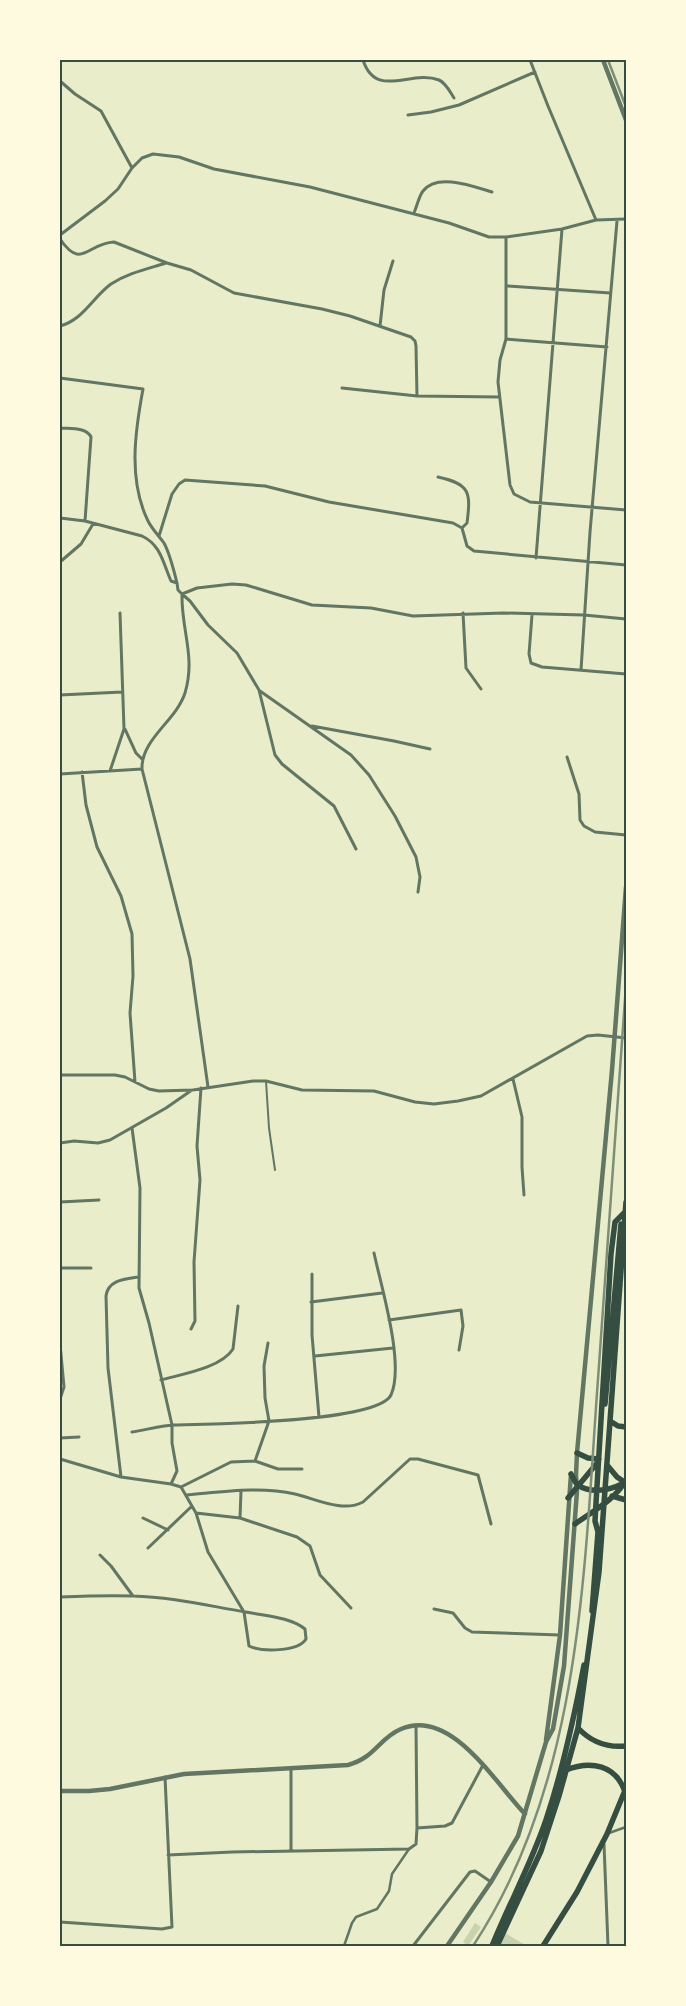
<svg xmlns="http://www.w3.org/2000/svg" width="686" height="2006" font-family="'Sofia Sans Condensed',sans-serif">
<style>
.green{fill:#cad2ad}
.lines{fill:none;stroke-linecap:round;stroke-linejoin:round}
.service{stroke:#617663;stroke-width:2}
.pedestrian{stroke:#617663;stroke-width:2.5}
.minor{stroke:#617663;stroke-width:3}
.tertiary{stroke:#617663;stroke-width:4.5}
.trunk{stroke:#344e41;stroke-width:5.5}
.rail{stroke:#7c8e77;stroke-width:2.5}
.neatline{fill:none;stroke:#344e41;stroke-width:2}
</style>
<rect width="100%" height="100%" fill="#e9edc9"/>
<!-- green -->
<path class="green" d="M475,1923L481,1927L468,1946L463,1942Z
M505,1933L527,1946H498Z"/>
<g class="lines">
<!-- service -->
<path class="service" d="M266,1081L269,1128L275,1170"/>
<!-- pedestrian -->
<path class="pedestrian" d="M609,1833L626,1827
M344,1946L352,1923L356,1917L377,1909L389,1891L392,1874L409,1849"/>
<!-- minor -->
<path class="minor" d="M363,60C376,100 411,69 439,80C446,83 450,92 454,98
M530,60L548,106L596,220
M60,81L75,94L101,111L132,168
M408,115L431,112L459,105L535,72
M414,213C417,206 419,196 423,191C437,172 475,187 492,192
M60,235L105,201L118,189L132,168L142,158L153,154L179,157L214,169L310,187L449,223L489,237H506L562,229L596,220L626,219
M506,237V339L500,360L498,382L510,485L514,494L530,502L626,510
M60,239C82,271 87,243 114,242L167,263L191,270L234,293L322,309L350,316L411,337L415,341L416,346L417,396
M508,286L610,293
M60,326C83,320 93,297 111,284C128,273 147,269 166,263
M380,326L384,290L393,261
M506,339L607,347
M60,378L143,389C135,432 128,480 148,521C152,529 159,536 164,543C170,554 174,571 177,583
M342,388L417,396L499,397
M60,428C70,429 86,427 91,437L85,521
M438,477C470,484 471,492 467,523L462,528
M60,518L85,521L142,536C161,545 163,563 171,581L177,583L178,590L182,594C181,630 196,656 185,693C176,721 141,739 142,769L190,959L208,1087
M159,536L172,494L179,484L185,480L265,486L329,502L453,523L462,528L467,546L474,551L626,565
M536,558L562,229
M60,562L81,544L93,524
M463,613L466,668L481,689
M532,615L529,654L531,663L542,667L626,674
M581,670L590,532L617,221
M260,691L351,755L369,775L395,816L416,857L420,877L418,892
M60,695L122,692
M312,726L394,741L430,749
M125,729L136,753L142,759
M567,757L579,794L580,820L584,826L595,832L626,835
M110,771L124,729L120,613
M82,772L86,805L97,847L121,896L132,934L133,976L130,1013L135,1082
M60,774L142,769
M356,849L334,806L282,764L275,755L259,690L237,653L208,625L190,601L182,594L197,588L232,584L246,585L312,605L371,608L413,616L503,613L584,615L626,619
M60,1075H115L125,1077L149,1089L159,1091L193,1090L253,1081H266L302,1090L374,1091L415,1102L434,1104L458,1101L481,1096L587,1036L598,1035L626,1038
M513,1079L522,1117V1167L524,1195
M132,1128L140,1188L139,1288L149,1323L172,1425V1443L177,1471L171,1484
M60,1143L74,1141L98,1143L110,1140L166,1108L192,1090
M60,1202L99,1200
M60,1268H91
M312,1274V1335L319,1417
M311,1302L382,1293
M389,1320L461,1310L463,1326L459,1350
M191,1329L195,1321L194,1262L200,1180L197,1146L201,1088
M60,1344L64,1387L60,1399
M315,1356L393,1348
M161,1380C182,1374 221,1368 233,1349L238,1306
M132,1432C145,1430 160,1426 173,1425C207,1424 377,1423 391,1395C405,1364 381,1286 374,1253
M60,1438L79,1437
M60,1459L121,1477L171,1484L181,1487L196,1513L208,1552L244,1612L249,1646C262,1652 298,1652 306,1639L305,1629C290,1617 265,1616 246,1612C209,1606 171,1597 133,1596C109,1595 84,1596 60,1597
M255,1461L269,1421L265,1398L264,1366L268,1343
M121,1477L108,1368L106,1296C108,1280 125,1279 138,1277
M181,1487L231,1462L255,1461L278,1469H302
M186,1495C222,1492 260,1486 295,1494C316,1499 343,1513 363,1502L410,1459H418L478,1475L491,1524
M196,1513L240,1518L297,1537L310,1546L320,1575L351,1608
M143,1518L168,1530
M240,1518L241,1491
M148,1548L192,1506
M100,1555L111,1566L133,1596
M434,1609L453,1613L465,1628L472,1632L560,1635
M416,1726L417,1828
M291,1769V1850
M604,1844L608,1946
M168,1855L232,1852L409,1849L416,1844L417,1828L445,1826L452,1823L483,1765
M60,1922L162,1929L172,1927L165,1777
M413,1946L470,1872L475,1871L491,1882"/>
<!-- tertiary -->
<path class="tertiary" d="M603,60L626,120
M546,1740L560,1635L571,1474
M60,1791H89L110,1789L184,1774L348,1765C375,1758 379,1738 401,1729C451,1707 496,1784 525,1814
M447,1946L491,1882L518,1836L546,1742L553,1729L564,1666L577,1491L576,1475L577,1453L612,1070L626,887"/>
<!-- trunk -->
<path class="trunk" d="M605,1404L621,1224
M610,1421L618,1426L626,1427
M577,1453L588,1458L599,1459
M607,1465L617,1477L626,1483
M571,1474C573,1477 575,1483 578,1485C590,1494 610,1490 622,1484
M612,1496L626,1500
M568,1498L598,1462
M575,1524C593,1511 615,1500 626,1480
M592,1611L598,1532L595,1521L596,1503L611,1254L615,1222L625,1212
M578,1728C591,1742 606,1748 626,1746
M566,1770C591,1760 616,1765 625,1792
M492,1946C509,1904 531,1864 546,1820C563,1769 574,1718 584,1665
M497,1946L541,1851L559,1796L578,1728L599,1572L626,1202
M543,1946L577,1892L607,1834L626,1788"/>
<!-- rail -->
<path class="rail" d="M608,60L626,107
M473,1946C582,1781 584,1570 598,1379C607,1248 617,1117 626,985"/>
</g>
<!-- border -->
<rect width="686" height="2006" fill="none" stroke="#fefae0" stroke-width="122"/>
<rect x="61" y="61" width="564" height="1884" class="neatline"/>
</svg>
